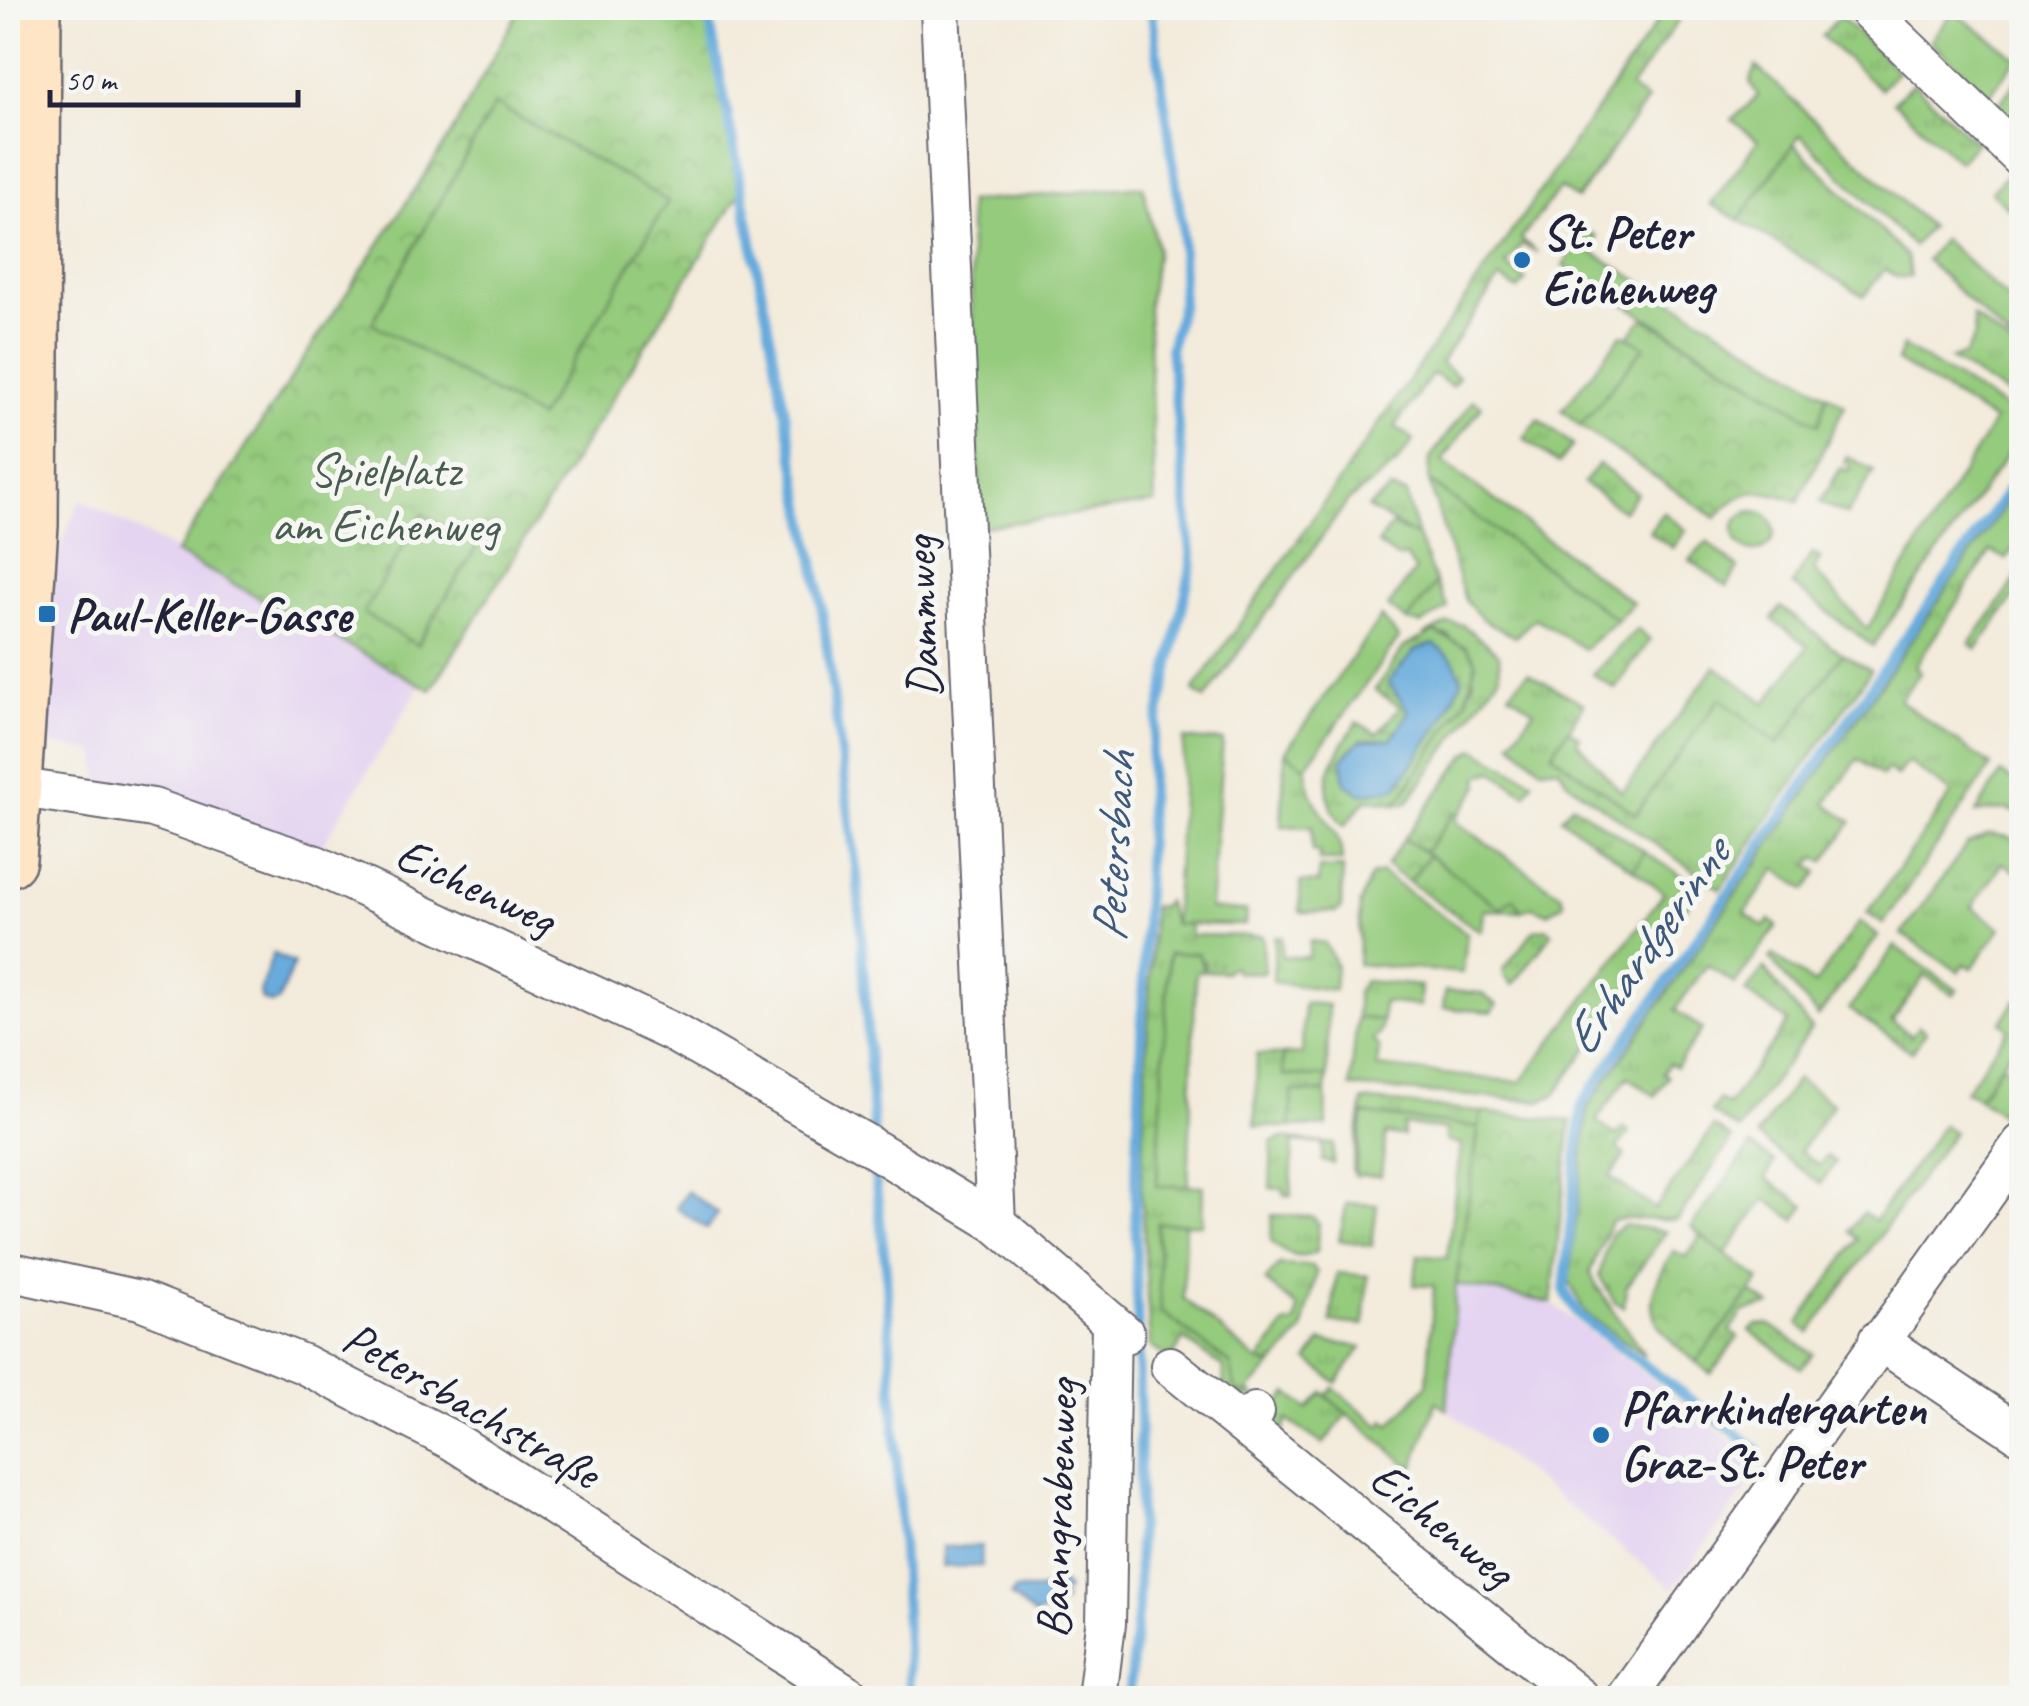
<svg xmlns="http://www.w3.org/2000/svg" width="2029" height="1706" font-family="Caveat,sans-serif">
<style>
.built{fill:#e4d3f1}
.grass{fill:url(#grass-tufts);stroke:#5c765c;stroke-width:2.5}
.wetland{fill:url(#wetland-marsh);stroke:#5c765c;stroke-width:2.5;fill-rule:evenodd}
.park{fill:url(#park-crowns);stroke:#5c765c;stroke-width:2.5}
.garden{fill:#95cb7d;stroke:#5c765c;stroke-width:2.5}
.water{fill:#67abdc;stroke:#44668c;stroke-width:2.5}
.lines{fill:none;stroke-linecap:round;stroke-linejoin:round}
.stream{stroke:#67abdc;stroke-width:10}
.street-casing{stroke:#6b6873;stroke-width:42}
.secondary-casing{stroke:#6b6873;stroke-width:60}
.street{stroke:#fff;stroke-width:38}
.secondary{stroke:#fde5c5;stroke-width:55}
.poi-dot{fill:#1f6fb2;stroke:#f6f6f2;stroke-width:4}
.labels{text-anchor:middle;stroke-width:10;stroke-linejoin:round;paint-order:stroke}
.poi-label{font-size:48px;font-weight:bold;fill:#22223b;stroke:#f6f6f2;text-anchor:start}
.park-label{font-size:48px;fill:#4a5d52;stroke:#f6f6f2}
.street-label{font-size:48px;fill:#22223b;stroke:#f6f6f2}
.water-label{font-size:50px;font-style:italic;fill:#3e597b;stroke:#f6f6f2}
</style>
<defs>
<pattern id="grass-tufts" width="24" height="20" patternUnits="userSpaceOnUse" patternTransform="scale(2.5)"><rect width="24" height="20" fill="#95cb7d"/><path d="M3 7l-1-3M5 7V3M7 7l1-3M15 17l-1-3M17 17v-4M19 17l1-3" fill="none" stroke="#80ae6d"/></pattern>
<pattern id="wetland-marsh" width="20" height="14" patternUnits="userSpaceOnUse" patternTransform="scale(2.5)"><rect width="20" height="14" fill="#95cb7d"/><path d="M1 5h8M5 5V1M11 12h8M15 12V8" fill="none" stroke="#80ae6d"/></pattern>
<pattern id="park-crowns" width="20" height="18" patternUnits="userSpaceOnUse" patternTransform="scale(2.5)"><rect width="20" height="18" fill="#95cb7d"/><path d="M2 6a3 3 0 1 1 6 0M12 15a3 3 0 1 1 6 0" fill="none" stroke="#80ae6d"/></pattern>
</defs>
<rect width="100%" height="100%" fill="#f6f6f2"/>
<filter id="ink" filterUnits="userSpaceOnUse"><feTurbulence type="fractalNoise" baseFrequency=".01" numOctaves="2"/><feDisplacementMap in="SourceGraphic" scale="20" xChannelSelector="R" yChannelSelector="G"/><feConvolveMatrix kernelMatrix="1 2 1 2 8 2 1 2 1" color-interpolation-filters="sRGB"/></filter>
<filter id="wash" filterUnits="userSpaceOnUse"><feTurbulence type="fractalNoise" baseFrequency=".0048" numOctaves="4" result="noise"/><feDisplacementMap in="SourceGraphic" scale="40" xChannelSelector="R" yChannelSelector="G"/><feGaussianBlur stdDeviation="2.25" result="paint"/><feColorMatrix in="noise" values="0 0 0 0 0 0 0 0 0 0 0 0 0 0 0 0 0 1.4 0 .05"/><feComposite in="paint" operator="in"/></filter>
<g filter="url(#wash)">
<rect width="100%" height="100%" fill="#f3ebdb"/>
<!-- built -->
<path class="built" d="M80,499L421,685L318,852L215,810L147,794L99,791L96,752L50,744L53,567Z
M1456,1284L1551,1303L1757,1461L1751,1482L1673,1589L1447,1409Z"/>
<!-- grass -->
<path class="grass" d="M1667,8H1687L1630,89L1647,100L1577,199L1560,188L1521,239L1538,253L1522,244L1506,265L1526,280L1518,290L1500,278L1440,363L1459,377L1452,386L1433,374L1395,426L1414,440L1396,464L1348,501L1205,699L1193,691Z
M1840,16L1898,71L1880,89L1822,36Z
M1913,83L1976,143L1959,162L1894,102Z
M1794,144L1907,256L1910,277H1897L1885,269L1864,296L1739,220Z
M2006,175L2021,189V220L1991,192Z
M1973,316L2021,354V403L1950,359L1965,355L1975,336Z
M1539,419L1573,445L1558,464L1524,438Z
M1847,456L1874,471L1847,515L1820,502L1841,468L1848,471L1851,466L1844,462Z
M1598,464L1637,493L1623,511L1583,483Z
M1429,481L1617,620L1584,649L1535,618L1515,637L1482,619L1465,600Z
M2021,482V539L2006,559L1991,551L1915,666L1921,672L1899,700L1991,766L1883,924L1867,913L1952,793L1908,762L1897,776L1887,769L1882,776L1858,759L1826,803L1852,822L1824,862L1816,857L1810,865L1818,872L1806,890L1776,869L1745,913L1764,927L1770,920L1777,926L1735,984L1707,965L1675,1010L1702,1029L1676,1067L1669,1063L1663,1073L1668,1077L1655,1096L1628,1077L1596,1121L1616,1136L1623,1128L1629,1132L1617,1149L1625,1155L1610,1177L1655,1209L1714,1127L1732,1139L1678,1219C1655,1223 1632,1214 1611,1222L1590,1272C1604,1303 1627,1326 1644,1355L1585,1313L1569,1281L1588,1107Z
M1391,489L1406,494L1418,537L1368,508Z
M1734 531a20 20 0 1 1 40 0a20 20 0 1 1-40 0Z
M1663,512L1686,530L1673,548L1649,532Z
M1707,542L1738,568L1727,587L1690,560Z
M2021,572V587L1977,649L1970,644Z
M1436,583L1448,608L1422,624L1407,621Z
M1449,623L1463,625L1499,654L1500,675L1406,804H1396L1467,699L1474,679L1449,636L1426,634Z
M1637,629L1650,640L1615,689L1593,674Z
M1842,654L1871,670L1720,889L1567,782L1559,767L1541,768L1511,742L1534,710L1509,693L1528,673L1584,704L1553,754L1635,813L1720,697L1777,743Z
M1475,749L1533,781L1526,794L1492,771L1479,776L1480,785L1458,816L1453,814L1425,852L1404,839L1465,756Z
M1285,752L1306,767C1308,813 1342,823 1342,861H1319V852L1312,851V827L1281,826Z
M2001,773L2021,787V814L2005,809L1976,813Z
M1572,804L1645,852L1634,870L1561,818Z
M1989,834L2010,837L2021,846V875L2003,863L1972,907L2001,928L1972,968L1965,964L1959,972L1902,934L1967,844Z
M1429,855L1500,907L1514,897L1521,911L1484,910L1482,931L1472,926L1409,882Z
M1343,868L1341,908L1336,912H1300V882L1318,883L1319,869Z
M1166,901L1174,924H1190V935L1263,936L1264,973L1237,972L1232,966L1225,972L1204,971V961L1169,954L1157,1185L1203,1186L1202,1224H1157L1161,1311L1231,1365L1244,1395L1250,1391L1255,1397L1234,1400L1223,1390L1224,1368L1183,1339L1173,1356L1166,1357L1150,1346L1141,1186L1153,907H1162Z
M1860,921L1878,936L1818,1017L1770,959L1773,955L1815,984Z
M1546,928L1552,933L1513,985L1504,976V969L1534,930Z
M1275,937H1282V957H1309L1310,941L1325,943L1336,965L1334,990L1273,982Z
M1895,946L1957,990L1953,995L1925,975L1892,1021L1911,1036L1919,1026L1926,1032L1912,1052L1849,1009Z
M1764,968L1811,1029L1739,1130L1711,1112L1719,1100L1728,1105L1788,1022L1746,992Z
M1364,981L1421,986L1420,1006L1383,1002L1382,1020L1357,1018V992Z
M1445,991L1481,993L1497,1005L1492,1012L1443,1008Z
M1257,1054L1283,1055L1284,1075L1327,1077L1326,1092H1292L1290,1127L1255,1126Z
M2002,1064L2021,1077V1095L2006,1117L1978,1098Z
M1797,1079L1833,1104L1800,1151L1820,1165L1827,1156L1836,1162L1821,1184L1757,1136Z
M1363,1100L1481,1112L1479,1127L1363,1115L1355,1175L1352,1169Z
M1282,1138L1334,1144L1333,1164L1322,1161L1323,1144L1293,1142L1291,1195H1284V1189L1270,1188L1272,1142Z
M1751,1146L1774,1162L1766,1178L1805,1206L1795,1220L1765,1199L1725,1255L1691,1227Z
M1347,1203L1377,1205L1372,1246L1339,1240Z
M1272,1215L1313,1217L1319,1224L1316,1252C1299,1262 1284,1254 1271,1241Z
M1625,1225L1666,1232L1626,1288L1624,1307L1615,1303L1599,1275L1611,1234Z
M1279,1265L1312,1266L1317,1272L1302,1332L1272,1366L1258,1362L1285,1325L1295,1323L1298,1308L1265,1281Z
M1337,1273L1368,1276L1364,1325L1331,1322Z
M1751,1292L1770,1305L1744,1311L1730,1331L1738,1337L1711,1374L1696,1362Z
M1769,1324L1813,1354L1801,1368L1750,1331L1757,1325Z
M1321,1341L1362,1347L1337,1383L1308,1360Z
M1323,1392L1347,1414L1323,1444L1287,1420L1280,1440L1271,1426L1276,1409L1288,1393L1308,1409Z"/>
<!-- wetland -->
<path class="wetland" d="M1434,632L1466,647L1476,661L1467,699L1396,804L1367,799L1344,826C1311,789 1333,758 1357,722L1377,734L1400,707L1375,690L1404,647ZM1403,699L1444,718L1342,759L1361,740L1391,739L1410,712Z"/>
<!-- park -->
<path class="park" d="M520,8H707L740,193L431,690L176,553L450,136Z
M1644,318L1818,423L1827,394L1845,405L1798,501C1761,488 1742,486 1716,518L1580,426L1644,347L1628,337Z
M1404,839L1429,855L1409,882L1386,866Z
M1292,1092H1326L1327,1126L1290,1127Z
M1481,1112L1571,1121L1551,1303L1456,1284Z
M1701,1236L1760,1280L1696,1362C1647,1323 1638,1307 1674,1251L1685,1257Z"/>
<!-- garden -->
<path class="garden" d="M1953,11L2017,58L1989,96L1930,41Z
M1756,66L1930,227L1913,246L1800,135L1739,220L1711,204L1758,141L1732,120L1758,96L1750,82Z
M2021,74V128L1997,107Z
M495,104L668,201L539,418L372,323Z
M1143,186L1157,249L1148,305L1155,503L981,527L968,202Z
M1586,231L1597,237L1590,251L1827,394L1819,424L1563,266Z
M1943,239L2021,311V351L1926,260Z
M1622,334L1645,346L1580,426L1562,410Z
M1903,346L2021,418V435L1873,646L1792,585L1812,553L1820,558L1814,570L1867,629L1994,421L1897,361Z
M1473,400L1482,406L1442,461L1633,603L1617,620L1429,481L1430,458Z
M423,514L477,546L417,645L363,613Z
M1392,525L1418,537L1436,583L1407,621L1388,607L1415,570L1406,556L1397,558L1378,544Z
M1781,607L1842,654L1778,744L1720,698L1635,814L1552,754L1568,729L1580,737L1577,742L1622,793L1715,666L1766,703L1808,646L1772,619Z
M1381,617L1399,638L1306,767L1285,752Z
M1184,739L1223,741L1210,909L1246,911L1245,925L1174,924Z
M1454,813L1458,816L1455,821L1561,895L1564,903L1548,913L1532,907L1521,911L1514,898L1500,908L1425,852Z
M1645,852L1691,882L1692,899L1555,1095L1540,1101L1350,1087L1357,1018L1382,1020L1380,1033L1373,1040L1379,1048L1377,1067L1521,1082L1664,893L1634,870Z
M1381,873L1467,933L1463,973L1358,964L1360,903L1371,876Z
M1198,953L1204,971L1196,972L1188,1186H1157L1169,954Z
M2016,1000L2021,1004V1037L1978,1097L1965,1091L2009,1029L2001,1022Z
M1304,1003L1328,1005L1327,1077L1283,1075V1055L1302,1054Z
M1363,1114L1479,1127L1456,1284L1447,1409L1436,1402L1413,1469L1326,1396L1333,1387L1380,1426L1385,1420L1390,1425L1427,1385L1434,1286L1414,1285L1418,1255L1447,1258L1461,1144L1446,1141V1130L1404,1125L1403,1136L1386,1134L1381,1176L1355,1175Z
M1943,1125L1954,1132L1810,1333L1798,1324L1858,1239L1849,1231L1863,1213L1875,1220Z
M1157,1223L1185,1224L1183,1298L1258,1361L1272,1366L1244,1395L1235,1388L1231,1365L1161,1311Z"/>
<!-- water -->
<path class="water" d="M1434,644L1454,660L1462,681L1444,718L1396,788L1361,794L1345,783L1342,759L1361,740L1391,739L1409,712L1388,682L1415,650Z
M273,953L294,963L278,1002L271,1004L262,1000L260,992Z
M687,1191L718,1213L707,1229L676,1208Z
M981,1546L982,1566L942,1567V1547Z
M1060,1581L1067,1589L1061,1596L1065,1601L1035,1616L1010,1596L1015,1590H1040Z"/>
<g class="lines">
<!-- stream -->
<path class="stream" d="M707,8L819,588L858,882L874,1138
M873,1160L886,1268L910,1698
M1758,1450L1579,1316L1564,1290L1582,1104L2022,470
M1128,1698L1138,1607L1140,1429L1135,1207L1151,752L1192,563L1170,348L1182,303V226L1151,8"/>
</g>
</g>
<g filter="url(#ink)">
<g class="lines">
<defs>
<path id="street" d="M940,8L996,1223
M1866,8L2022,159
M15,787L153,808L316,865L674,1033L868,1145
M876,1150L996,1223L1125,1334
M8,1271L140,1300L303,1364L453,1441L853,1698
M1878,1340L2022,1436
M1170,1366L1243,1425
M1255,1412L1243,1425L1580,1698
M1097,1698L1106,1624L1111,1322
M1626,1698L2022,1143"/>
<path id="secondary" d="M8,859L30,525L33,8"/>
</defs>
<!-- street casing -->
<use href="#street" class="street-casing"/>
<!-- secondary casing -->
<use href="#secondary" class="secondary-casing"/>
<!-- street -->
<use href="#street" class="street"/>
<!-- secondary -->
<use href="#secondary" class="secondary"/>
</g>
</g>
<!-- markers -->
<g class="poi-dot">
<circle cx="1522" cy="260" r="10"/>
<rect x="37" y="604" width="20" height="20" rx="5"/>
<circle cx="1601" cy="1435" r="10"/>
</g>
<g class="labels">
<!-- poi labels -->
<g class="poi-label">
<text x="1542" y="249">St. Peter<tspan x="1542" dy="55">Eichenweg</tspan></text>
<text x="67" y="631">Paul-Keller-Gasse</text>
<text x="1621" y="1424">Pfarrkindergarten<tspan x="1621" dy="55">Graz-St. Peter</tspan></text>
</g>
<!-- park labels -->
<g class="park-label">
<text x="385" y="486">Spielplatz<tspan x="385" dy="55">am Eichenweg</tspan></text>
</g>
<!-- street labels -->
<g class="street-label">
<text transform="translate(920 617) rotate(-92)" y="17">Dammweg</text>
<text transform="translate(476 885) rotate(25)" y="17">Eichenweg</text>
<text transform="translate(472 1404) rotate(30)" y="17">Petersbachstraße</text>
<text transform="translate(1056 1509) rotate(-88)" y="17">Banngrabenweg</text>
<text transform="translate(1443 1523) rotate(39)" y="17">Eichenweg</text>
</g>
<!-- water labels -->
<g class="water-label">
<text transform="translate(1112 847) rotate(-87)" y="18">Petersbach</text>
<text transform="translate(1645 946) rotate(-55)" y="18">Erhardgerinne</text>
</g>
</g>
<!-- margin -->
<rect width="2029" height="1706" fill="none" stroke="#f6f6f2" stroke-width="40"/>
<!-- scale -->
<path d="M50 90v15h248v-15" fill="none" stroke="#22223b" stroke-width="5"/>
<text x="65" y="90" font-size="30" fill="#22223b" stroke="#f6f6f2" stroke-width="8" paint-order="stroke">50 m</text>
</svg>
